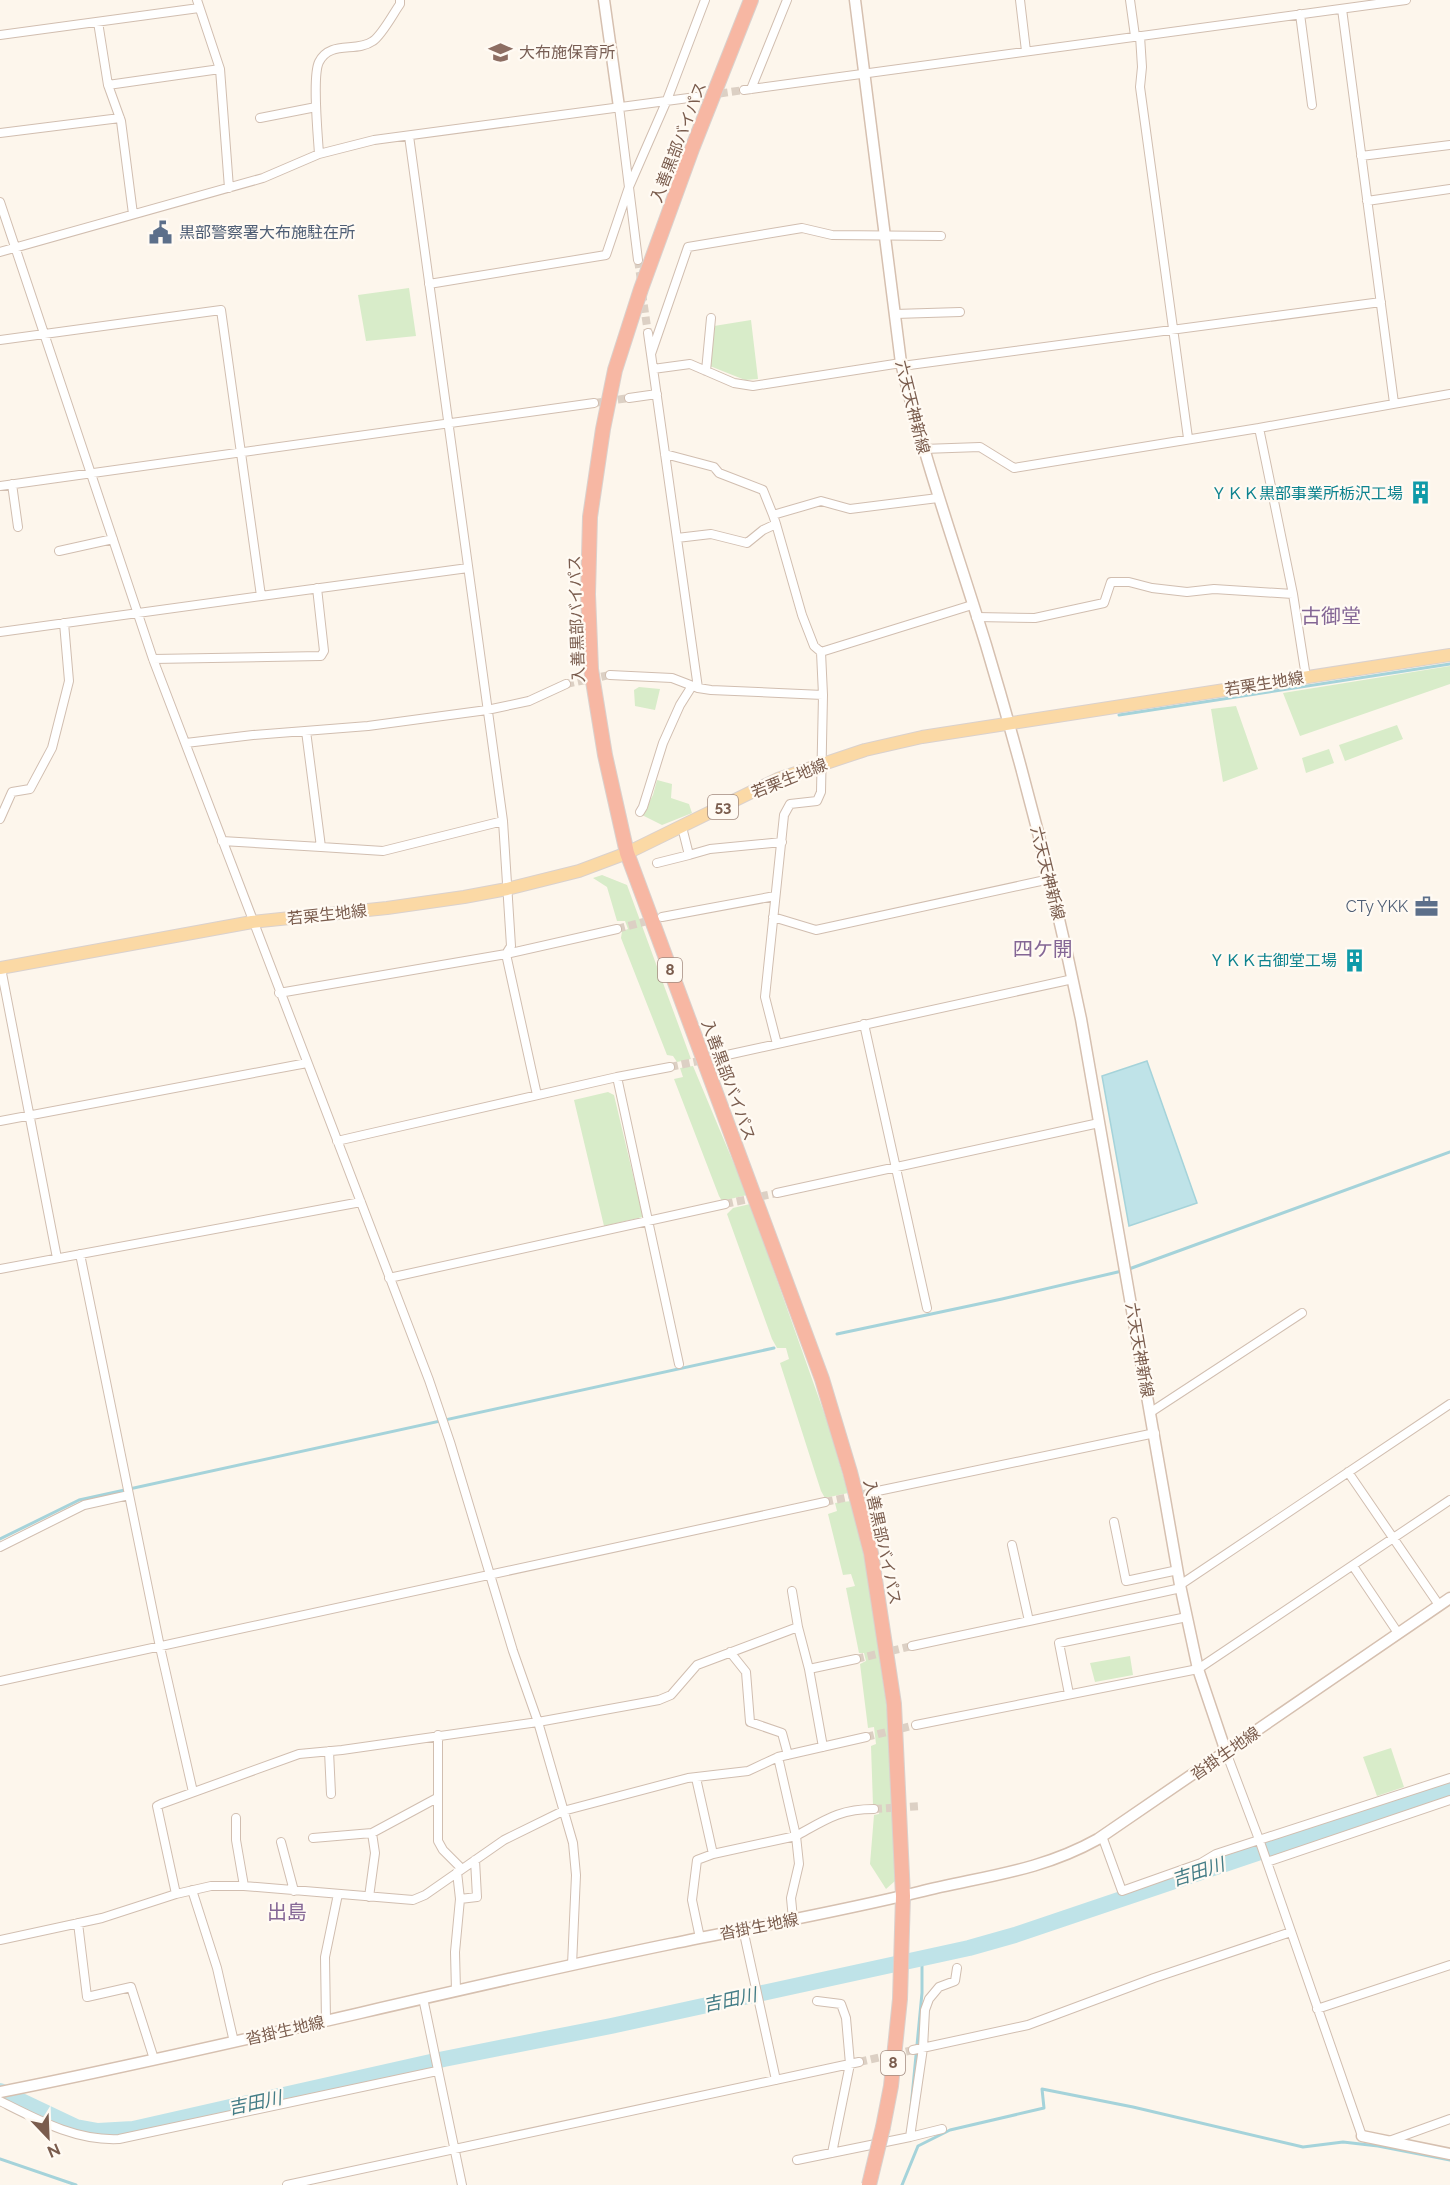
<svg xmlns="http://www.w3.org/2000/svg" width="1450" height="2185" font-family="Raleway,'Noto Sans JP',sans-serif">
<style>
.green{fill:#d8ecc9}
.water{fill:#bfe3e8;stroke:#a5d3da;stroke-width:1.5}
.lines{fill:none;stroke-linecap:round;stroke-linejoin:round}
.stream{stroke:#a5d3da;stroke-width:3}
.river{stroke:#bfe3e8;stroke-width:16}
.street-tunnel{stroke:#dcd0c4;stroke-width:8;stroke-dasharray:8 4;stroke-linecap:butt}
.street-casing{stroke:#d1beb0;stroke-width:10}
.secondary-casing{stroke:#d6c0b0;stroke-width:13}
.primary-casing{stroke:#dad1cd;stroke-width:14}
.highway-casing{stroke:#dad1cd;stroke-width:16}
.street{stroke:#fff;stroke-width:8}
.secondary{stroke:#fff;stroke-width:10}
.primary{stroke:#fbd9a5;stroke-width:12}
.highway{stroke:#f7b7a3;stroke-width:14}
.highway-bridge-casing{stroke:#dad1cd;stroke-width:16;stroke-linecap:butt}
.highway-bridge{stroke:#f7b7a3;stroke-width:14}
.labels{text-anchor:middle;stroke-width:4.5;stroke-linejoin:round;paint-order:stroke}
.shield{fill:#fffaf3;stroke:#a28b7f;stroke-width:1.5}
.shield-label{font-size:15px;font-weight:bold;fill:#7a5c4d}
.education-label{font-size:16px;fill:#785e54;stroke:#fffaf3;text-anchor:start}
.street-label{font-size:16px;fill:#7a5c4d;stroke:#fffaf3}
.service-label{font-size:16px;fill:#4e5e75;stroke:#fffaf3;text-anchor:start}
.culture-label{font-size:16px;fill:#0d838f;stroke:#fffaf3;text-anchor:end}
.water-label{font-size:18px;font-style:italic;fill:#437c86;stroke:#fffaf3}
.quarter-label{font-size:20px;fill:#846695;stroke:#fffaf3}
</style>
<rect width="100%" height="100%" fill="#fdf6ec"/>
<!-- green -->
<path class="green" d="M409,288L416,336L366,341L358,295Z
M751,320L758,379L745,380L710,366L714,326Z
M1450,666V684L1300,736L1283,693Z
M639,687L660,689L655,710L635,706L634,690Z
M1236,706L1258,769L1223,782L1211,709Z
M1397,725L1403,739L1345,761L1339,745Z
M1329,749L1334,763L1306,773L1302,758Z
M657,780L672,784L671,798L689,804L692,813L662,825L642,815L653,795Z
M602,875L627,885L691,1059L677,1062L673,1056L667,1055L621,938L622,931L628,929L625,921H617L607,887L593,878Z
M693,1066L747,1195L722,1201L719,1196L674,1079L683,1077L680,1068Z
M608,1092L614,1095L643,1217L604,1226L574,1100Z
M750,1204L828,1424L848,1493L825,1498L821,1491L780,1363L789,1359L786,1348H777L772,1339L727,1214L733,1208Z
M851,1501L866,1565L887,1709L893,1793L895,1881L886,1889L870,1864L874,1815L879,1814L880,1805H873L871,1746L876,1744L874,1727L868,1728L860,1664L866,1661L864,1653H859L846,1588L855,1586L851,1574L843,1575L828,1514L837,1511L835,1503Z
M1130,1656L1133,1675L1095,1682L1090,1663Z
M1391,1748L1404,1787L1377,1796L1363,1757Z"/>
<!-- water -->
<path class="water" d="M1147,1061L1197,1203L1129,1226L1102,1076Z"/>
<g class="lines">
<!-- stream -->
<path class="stream" d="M1119,715L1450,664
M1129,1269L1450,1152
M837,1334L1002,1299L1122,1271
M0,1539L79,1500L774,1348
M910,2118L922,1993V1958
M0,2159L76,2185
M902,2185L918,2146L950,2130L1044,2108L1042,2089L1133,2107L1303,2147L1343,2142L1378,2146L1450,2160"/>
<!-- river -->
<path class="river" d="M0,2091L76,2127L98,2131L133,2129L444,2059L611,2026L969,1948L1015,1935L1450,1788"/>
<!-- street-tunnel -->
<path class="street-tunnel" d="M696,97L744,90
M638,260L641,281
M642,293L648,333
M594,403L629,398
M566,684L610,675
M617,929L655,919
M670,1067L727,1055
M725,1204L777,1193
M825,1502L873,1492
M856,1659L912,1646
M866,1737L916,1725
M874,1809L921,1806
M859,2062L913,2050"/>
<defs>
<path id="street" d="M197,0L220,69L229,188
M1020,0L1026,51
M1130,0L1135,36
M1342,9L1394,403
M1300,14L1312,105
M98,22L108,85L220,69
M0,35L199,8
M1140,36L1142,67L1140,87L1188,438
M108,85L121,121L133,214
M751,89L787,0
M744,90L1406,0
M619,107L638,260
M260,118L316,107
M0,133L120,118
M409,136L503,821L511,946L506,954L537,1095
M319,154C318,137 312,76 319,62C330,40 356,53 373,41C382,35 393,14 400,4V0
M1361,156L1450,145
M1367,201L1450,189
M0,202L153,659L429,1380L450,1442L513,1651L538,1722L573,1843L576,1875L572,1965
M0,252L263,178L319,154L374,140L696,97
M429,284L606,255L629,187L667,100L705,0
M895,314L960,312
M648,333L698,688
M0,340L221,310L261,596L0,632
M651,354L688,247L802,228L832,235L941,236
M902,366L1381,302
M653,369L690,364L734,383L753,386L901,363
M706,371L711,318
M629,398L657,394
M923,449L980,447L1014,468L1259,428
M665,454L714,467L719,473L763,490L773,515
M12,484L18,527
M0,486L594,403
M776,524L773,515L821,501L850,509L938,498
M677,538L711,534L747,543L763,530L776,524L802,615L814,646L821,652
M59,551L113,539
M261,596L468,568
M976,617L1035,618L1104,603L1111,582H1129L1152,588L1187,592L1214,589L1293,594
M153,659L321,656L324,651L317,588
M610,675L672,678L698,688L711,690L823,695L821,792L817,801L790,804L784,815L765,997L777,1044
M1306,677L1293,594L1259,428L1450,394
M823,695L821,652L972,605
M306,731L321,847L383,851L503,821
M186,743L253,735L368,726L487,710L529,701L566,684
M640,812L643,807L663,743L680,705L692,686
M0,819L12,792L30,789L52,748L69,681L64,623
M682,827L689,855L710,849L782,842
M222,841L321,847
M657,863L689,855
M662,917L775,896
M773,917L816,930L1050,879
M1,968L57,1258
M279,993L506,954L617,929
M864,1024L927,1308
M727,1055L1073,979
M617,1077L679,1364
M0,1121L307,1063
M337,1141L617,1077L670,1067
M777,1193L1099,1123
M80,1254L160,1647L193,1792
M0,1269L361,1202
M389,1278L725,1204
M1151,1412L1302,1313
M1348,1472L1439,1605
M873,1492L1155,1433
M1114,1522L1126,1581L1178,1570
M0,1547L84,1505L129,1495
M1353,1566L1398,1633
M1180,1585L1450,1404
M1029,1621L1181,1588
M798,1627L809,1669L856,1659
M912,1646L1029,1621L1012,1545
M730,1652L746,1672L750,1722L782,1733L788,1755
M809,1669L823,1747
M0,1681L825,1502
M1069,1694L1059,1643L1187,1617
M916,1725L1198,1669L1450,1500
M438,1735V1841L443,1850L462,1869
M329,1751L331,1794
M1226,1752L1260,1842L1362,2136
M778,1757L796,1836C825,1820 839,1809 874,1809
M696,1778L713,1854L796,1836L799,1864L791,1898L793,1919
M236,1818V1840L244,1886
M1102,1836L1122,1891L1201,1863L1216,1854L1450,1778
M313,1838L372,1833
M281,1842L294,1891
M1267,1862L1450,1800
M457,1872L460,1899L477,1897L475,1860
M192,1890L217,1968L234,2042
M176,1894L157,1806L161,1804L299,1754L342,1750L538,1722L659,1700L671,1695L697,1665L798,1627L792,1591
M369,1897L375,1853L372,1833L437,1798
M78,1923L87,1997L131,1987L154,2059
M743,1929L776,2080
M700,1938L692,1900L697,1860L713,1854
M0,1940L102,1918L176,1894L211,1886H244L413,1900L425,1895L504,1840L563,1811L688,1778L748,1771L778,1757L866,1737
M456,1991L455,1952L460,1899
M423,1998L462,2185
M817,2001L841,2004L846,2018L850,2064L832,2153
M1317,2009L1450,1965
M326,2021L325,1957L338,1894
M913,2050L1028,2025L1154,1978L1291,1932
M0,2101C38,2120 76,2141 119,2139L437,2071
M942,2129L910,2137L923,2048L925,2010L929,1999L939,1987L955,1981L957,1968
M1389,2141L1450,2119
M797,2160L910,2137
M287,2185L859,2062"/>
<path id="secondary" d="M604,0L619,107
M855,0L901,363C924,459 957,551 986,645C1023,768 1055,893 1081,1019L1180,1585L1198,1669L1226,1752
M0,2092C224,2048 446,1990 670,1944C753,1927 837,1912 919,1892C983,1876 1039,1872 1098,1839L1450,1598
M1362,2136L1450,2154"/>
<path id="primary" d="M0,968L252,922L387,908L464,897L507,889L579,871L627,853L778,779L865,750L922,737L1450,655"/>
<path id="highway" d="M751,0L692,149L641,289L615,370L603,429L590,517L588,594L591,669L605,755L627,853L822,1379L850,1472L871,1553L894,1704L903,1896L900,1999L891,2086L883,2127"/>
</defs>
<!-- street casing -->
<use href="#street" class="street-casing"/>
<!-- secondary casing -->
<use href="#secondary" class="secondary-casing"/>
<!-- primary casing -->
<use href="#primary" class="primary-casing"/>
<!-- highway casing -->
<use href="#highway" class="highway-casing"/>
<!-- street -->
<use href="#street" class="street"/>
<!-- secondary -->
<use href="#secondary" class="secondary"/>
<!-- primary -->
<use href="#primary" class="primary"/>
<!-- highway -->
<use href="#highway" class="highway"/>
<defs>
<path id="highway-bridge" d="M869,2185L883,2127"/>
</defs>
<!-- highway-bridge casing -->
<use href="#highway-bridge" class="highway-bridge-casing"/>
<!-- highway-bridge -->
<use href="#highway-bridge" class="highway-bridge"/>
</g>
<!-- icons -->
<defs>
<symbol id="school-bare" viewBox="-9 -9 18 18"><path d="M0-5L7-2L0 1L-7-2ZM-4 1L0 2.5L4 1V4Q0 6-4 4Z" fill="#8d6e63" stroke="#fffaf3" stroke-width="2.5" paint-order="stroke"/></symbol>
<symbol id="civic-bare" viewBox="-9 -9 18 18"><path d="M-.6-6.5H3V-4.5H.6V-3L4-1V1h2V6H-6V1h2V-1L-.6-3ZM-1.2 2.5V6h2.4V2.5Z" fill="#5c6f8a" stroke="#fffaf3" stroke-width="2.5" paint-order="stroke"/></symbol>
<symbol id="building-bare" viewBox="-9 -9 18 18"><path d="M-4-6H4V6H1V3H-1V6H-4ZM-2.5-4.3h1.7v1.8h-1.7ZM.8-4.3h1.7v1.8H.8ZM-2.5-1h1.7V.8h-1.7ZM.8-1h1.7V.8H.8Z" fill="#0f9aa8" stroke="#fffaf3" stroke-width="2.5" paint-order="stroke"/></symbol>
<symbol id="office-bare" viewBox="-9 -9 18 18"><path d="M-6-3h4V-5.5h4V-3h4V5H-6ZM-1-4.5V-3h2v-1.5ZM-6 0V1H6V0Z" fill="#5c6f8a" stroke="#fffaf3" stroke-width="2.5" paint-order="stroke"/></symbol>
</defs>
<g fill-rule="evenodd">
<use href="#school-bare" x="484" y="36" width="33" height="33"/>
<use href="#civic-bare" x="144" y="216" width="33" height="33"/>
<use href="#building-bare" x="1404" y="476" width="33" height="33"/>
<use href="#office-bare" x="1410" y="890" width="33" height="33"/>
<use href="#building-bare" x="1338" y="944" width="33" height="33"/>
</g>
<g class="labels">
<!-- shield labels -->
<g class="shield">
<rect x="708" y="795" width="30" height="24" rx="4.5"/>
<rect x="658" y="958" width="24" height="24" rx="4.5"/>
<rect x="881" y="2051" width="24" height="24" rx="4.5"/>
</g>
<g class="shield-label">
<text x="723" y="812">53</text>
<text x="670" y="975">8</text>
<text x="893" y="2068">8</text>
</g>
<!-- education labels -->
<g class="education-label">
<text x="519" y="58">大布施保育所</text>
</g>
<!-- street labels -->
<g class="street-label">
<text transform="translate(678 142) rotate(-69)" y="6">入善黒部バイパス</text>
<text transform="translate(913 407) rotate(76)" y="6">六天天神新線</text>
<text transform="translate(576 619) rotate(-92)" y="6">入善黒部バイパス</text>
<text transform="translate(1264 683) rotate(-9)" y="6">若栗生地線</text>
<text transform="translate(789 778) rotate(-22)" y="6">若栗生地線</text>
<text transform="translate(1048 873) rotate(76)" y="6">六天天神新線</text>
<text transform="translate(327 914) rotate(-6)" y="6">若栗生地線</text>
<text transform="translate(729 1080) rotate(70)" y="6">入善黒部バイパス</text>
<text transform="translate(1140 1350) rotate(80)" y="6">六天天神新線</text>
<text transform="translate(883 1542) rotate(78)" y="6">入善黒部バイパス</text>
<text transform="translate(1225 1753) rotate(-35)" y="6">沓掛生地線</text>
<text transform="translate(759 1926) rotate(-11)" y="6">沓掛生地線</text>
<text transform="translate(285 2030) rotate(-13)" y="6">沓掛生地線</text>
</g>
<!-- service labels -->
<g class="service-label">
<text x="179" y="238">黒部警察署大布施駐在所</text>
<text x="1408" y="912" text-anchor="end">CTy YKK</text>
</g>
<!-- culture labels -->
<g class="culture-label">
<text x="1403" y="499">ＹＫＫ黒部事業所栃沢工場</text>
<text x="1337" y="966">ＹＫＫ古御堂工場</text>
</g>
<!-- water labels -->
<g class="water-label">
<text transform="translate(1198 1872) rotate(-18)" y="6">吉田川</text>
<text transform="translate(730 2000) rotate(-12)" y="6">吉田川</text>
<text transform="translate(255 2103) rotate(-12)" y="6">吉田川</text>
</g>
<!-- quarter labels -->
<g class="quarter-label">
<text x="1331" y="623">古御堂</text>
<text x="1043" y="956">四ケ開</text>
<text x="287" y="1919">出島</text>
</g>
</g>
<!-- north arrow -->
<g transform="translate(48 2137) rotate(157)" stroke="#fffaf3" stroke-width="4.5" paint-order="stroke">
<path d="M0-4.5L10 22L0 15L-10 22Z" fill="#7a5c4d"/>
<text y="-9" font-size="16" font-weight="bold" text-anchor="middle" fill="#7a5c4d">N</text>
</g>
</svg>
